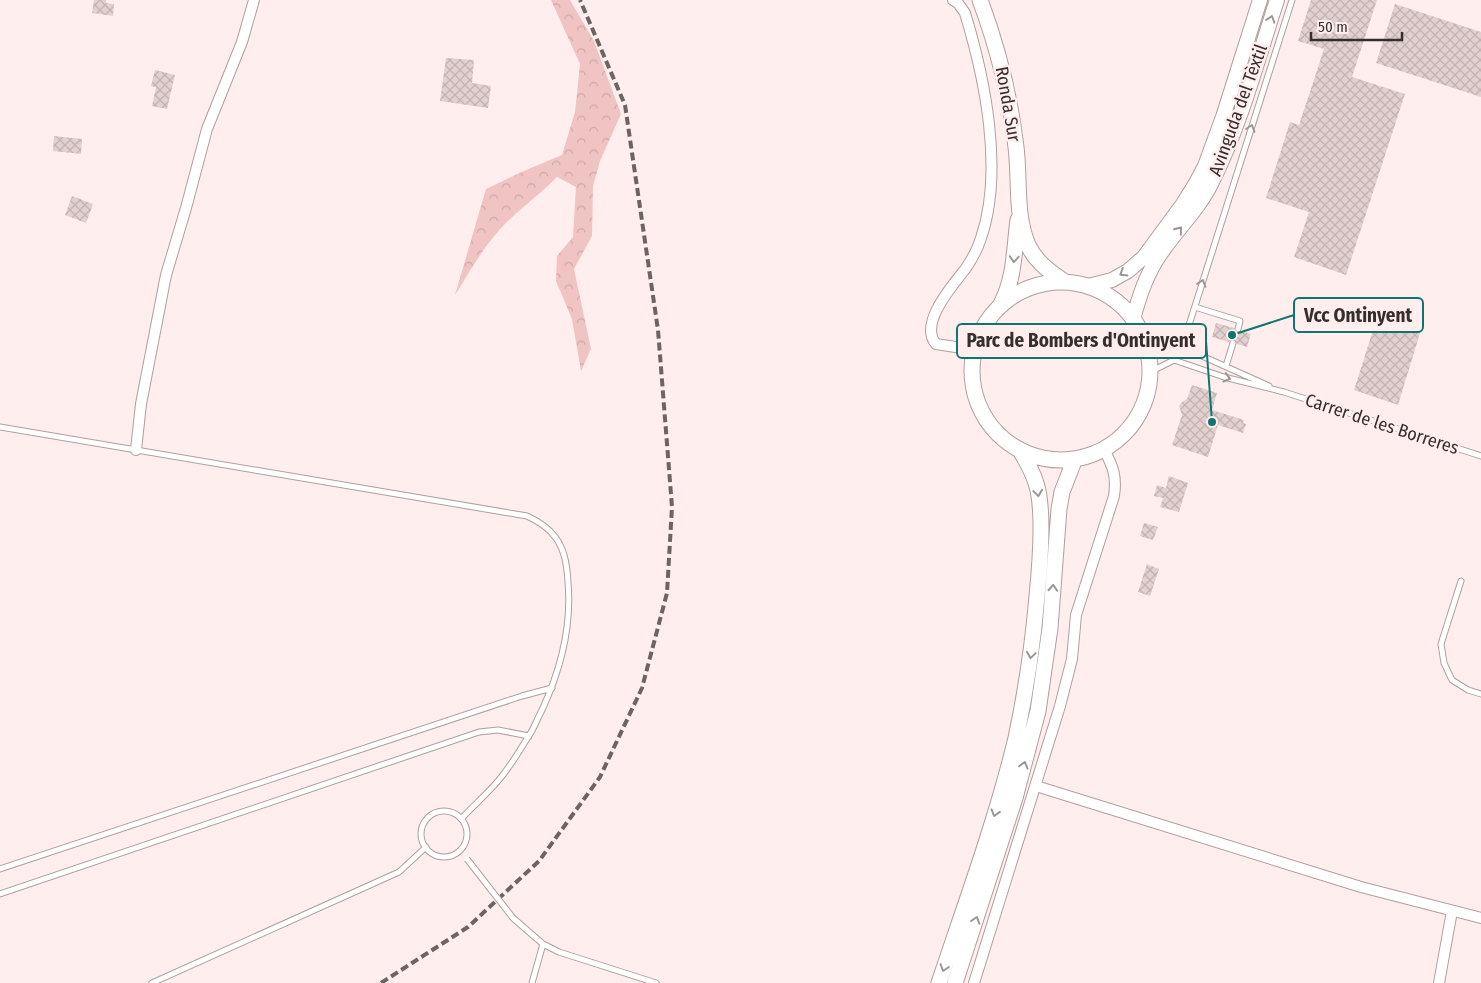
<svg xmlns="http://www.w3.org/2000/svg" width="1481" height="983" font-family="'Fira Sans Condensed',sans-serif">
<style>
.forest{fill:url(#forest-crowns)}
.building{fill:url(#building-cross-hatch)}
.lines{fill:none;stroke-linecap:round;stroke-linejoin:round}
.lane-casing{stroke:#af9f9e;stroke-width:7}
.street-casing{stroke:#af9f9e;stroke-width:12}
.secondary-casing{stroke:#af9f9e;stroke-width:16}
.primary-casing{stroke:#af9f9e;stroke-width:17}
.lane{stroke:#fff;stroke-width:5}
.street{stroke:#fff;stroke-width:10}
.secondary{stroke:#fff;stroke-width:14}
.primary{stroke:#fff;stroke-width:15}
.rail{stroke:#6c6363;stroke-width:4;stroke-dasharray:8 4;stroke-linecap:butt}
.lane-bridge-casing{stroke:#af9f9e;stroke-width:7;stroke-linecap:butt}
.lane-bridge{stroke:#fff;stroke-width:5}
.oneway{stroke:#9a9696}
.labels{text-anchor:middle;stroke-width:5;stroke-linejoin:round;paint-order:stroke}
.street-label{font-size:18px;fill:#342e2e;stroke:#ffeeed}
.leader{fill:none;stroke:#0f766e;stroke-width:2}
.callout-dot{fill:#0f766e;stroke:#ffeeed;stroke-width:2}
.callout{fill:#ffeeed;stroke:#0f766e;stroke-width:2}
.callout-label{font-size:19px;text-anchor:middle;font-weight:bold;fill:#342e2e}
</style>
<defs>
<pattern id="forest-crowns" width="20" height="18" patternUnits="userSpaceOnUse" patternTransform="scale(1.25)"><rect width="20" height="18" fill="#efc4c3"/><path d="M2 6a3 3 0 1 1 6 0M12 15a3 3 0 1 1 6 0" fill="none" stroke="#cea9a8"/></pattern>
<pattern id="building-cross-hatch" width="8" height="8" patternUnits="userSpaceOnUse" patternTransform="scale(1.25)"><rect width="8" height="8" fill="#e1d0cf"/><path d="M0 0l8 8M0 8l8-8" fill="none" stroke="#c2b3b2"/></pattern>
</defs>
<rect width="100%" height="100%" fill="#ffeeed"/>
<!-- forest -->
<path class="forest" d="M551,0H570L594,41L621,114L600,161L593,186L592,236L574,269L591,349L581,371L572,319L556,281L557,256L573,237L576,187L557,177C538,197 514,212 496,234C480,252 468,275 455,295L486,189L526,170L562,155L575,112L580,64Z"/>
<!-- building -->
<path class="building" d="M94,0H106V3L114,4L113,16L92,13Z
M1311,0H1377L1352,77L1405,94L1346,275L1294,257L1309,212L1266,198L1290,122L1299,125L1324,49L1298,41Z
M1395,4L1481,32V97L1376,63Z
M446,58L474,60L472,83L491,86L488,108L440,101Z
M155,70L175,75L167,109L152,106L156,87L151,86Z
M54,136L82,139L81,154L53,151Z
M72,196L93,204L86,223L65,215Z
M1380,308L1424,320L1398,405L1354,390Z
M1216,323L1234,328L1236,333L1242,331L1251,334L1247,347L1237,344L1235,339H1232L1229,342L1212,337Z
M1192,385L1217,393L1212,410L1244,420L1243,423L1246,424L1243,433L1218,425L1208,457L1172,445L1182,415L1179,406L1182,402L1187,399Z
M1169,476L1188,483L1179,512L1160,507L1163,498L1154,496L1157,485L1166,488Z
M1144,523L1158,527L1153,540L1140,536Z
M1147,564L1159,569L1150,596L1138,592Z"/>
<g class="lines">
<defs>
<path id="lane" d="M1195,307L1240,321L1238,329
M1141,332L1182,347L1269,386
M1174,360L1182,347L1292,0
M1226,366L1233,343
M1150,372L1174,360L1224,377L1284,392L1481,456
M0,427L527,516C538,521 549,528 556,538C565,551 567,566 568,582C572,627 561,669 542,710C537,719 534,729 528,737C519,752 509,768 498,781C487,794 473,806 461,819
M1461,581L1441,644L1444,663L1452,680L1468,690L1481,694
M421 834a23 23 0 1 1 46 0a23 23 0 1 1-46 0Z
M0,869L522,696L552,688
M0,894L479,732L498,730L529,736
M513,918L543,944L559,952L656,983
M152,983L399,872L426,847
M532,983L543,944"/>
<path id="street" d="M953,0L958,3L965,13C985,79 1004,171 981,238C978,248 972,259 966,268C954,284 918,323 936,344L975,350
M136,450L141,404L166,275L186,208L207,129L242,42L254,0
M1036,786L1361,887L1481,918
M974,983L1060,706L1072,659L1076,615L1114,496C1117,476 1113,467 1104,449
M1439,983L1452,911"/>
<path id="secondary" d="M1088,286L1112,280L1128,271L1144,257L1183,204L1196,183L1205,166L1223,117L1260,0
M1133,319C1139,298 1145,278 1157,259C1174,232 1198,211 1212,182C1241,124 1257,61 1277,0"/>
<path id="primary" d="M980,0C998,48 1010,96 1016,147C1020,179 1015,215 1028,245C1035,261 1050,272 1065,282
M972 371a89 89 0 1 1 178 0a89 89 0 1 1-178 0Z
M1001,304C1015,278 1014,249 1018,220
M939,983C966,902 996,821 1016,738C1026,691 1033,643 1037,596C1040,566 1045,510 1036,483C1032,470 1026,460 1019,449
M955,983L1015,798L1038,711L1050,628L1059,509L1062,492L1074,461"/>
</defs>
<!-- lane casing -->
<use href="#lane" class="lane-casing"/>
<!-- street casing -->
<use href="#street" class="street-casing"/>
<!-- secondary casing -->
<use href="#secondary" class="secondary-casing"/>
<!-- primary casing -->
<use href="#primary" class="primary-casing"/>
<!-- lane -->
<use href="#lane" class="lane"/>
<!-- street -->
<use href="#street" class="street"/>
<!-- secondary -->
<use href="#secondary" class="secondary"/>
<!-- primary -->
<use href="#primary" class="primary"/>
<!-- rail -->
<path class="rail" d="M381,983L468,927L539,861L600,777L642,688L667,593L672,507L658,330L625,105L580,0"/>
<defs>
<path id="lane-bridge" d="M467,859L513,918"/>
</defs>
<!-- lane-bridge casing -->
<use href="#lane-bridge" class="lane-bridge-casing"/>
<!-- lane-bridge -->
<use href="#lane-bridge" class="lane-bridge"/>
</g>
<!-- one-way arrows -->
<defs><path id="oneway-chevron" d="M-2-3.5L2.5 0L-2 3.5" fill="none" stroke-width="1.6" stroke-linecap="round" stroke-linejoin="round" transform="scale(1.25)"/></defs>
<g class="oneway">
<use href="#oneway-chevron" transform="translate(1271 19) rotate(-72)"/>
<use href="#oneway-chevron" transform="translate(1251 128) rotate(-72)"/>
<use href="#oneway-chevron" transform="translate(1179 230) rotate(-51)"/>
<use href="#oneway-chevron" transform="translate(1014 259) rotate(94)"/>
<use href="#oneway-chevron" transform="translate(1123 273) rotate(148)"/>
<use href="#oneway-chevron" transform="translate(1202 283) rotate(-72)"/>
<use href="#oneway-chevron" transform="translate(1227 378) rotate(16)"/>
<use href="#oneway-chevron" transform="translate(1038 493) rotate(82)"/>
<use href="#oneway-chevron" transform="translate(1053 588) rotate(-87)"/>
<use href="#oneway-chevron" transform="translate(1031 655) rotate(98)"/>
<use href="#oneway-chevron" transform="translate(1024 765) rotate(-75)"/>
<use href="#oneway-chevron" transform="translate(995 813) rotate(107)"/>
<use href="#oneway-chevron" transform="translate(976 920) rotate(-72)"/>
<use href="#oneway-chevron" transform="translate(944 968) rotate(108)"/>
</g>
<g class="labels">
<!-- street labels -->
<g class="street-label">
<text transform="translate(1008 104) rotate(80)" y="6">Ronda Sur</text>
<text transform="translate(1238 110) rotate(-70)" y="6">Avinguda del Tèxtil</text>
<text transform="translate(1382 424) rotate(18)" y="6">Carrer de les Borreres</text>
</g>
</g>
<!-- callouts -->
<path class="leader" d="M1232 335L1294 315M1212 422L1206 341"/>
<g class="callout-dot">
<circle cx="1232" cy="335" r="5"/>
<circle cx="1212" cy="422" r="5"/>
</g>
<g class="callout">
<rect x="1294" y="298" width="129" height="34" rx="5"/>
<rect x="957" y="324" width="249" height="34" rx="5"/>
</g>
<g class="callout-label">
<text x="1358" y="322">Vcc Ontinyent</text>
<text x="1081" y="347">Parc de Bombers d'Ontinyent</text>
</g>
<!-- scale -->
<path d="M1311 32v8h91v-8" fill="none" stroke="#342e2e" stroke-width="2.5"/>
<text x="1318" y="32" font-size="15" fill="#342e2e" stroke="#ffeeed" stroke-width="4" paint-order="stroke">50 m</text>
</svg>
